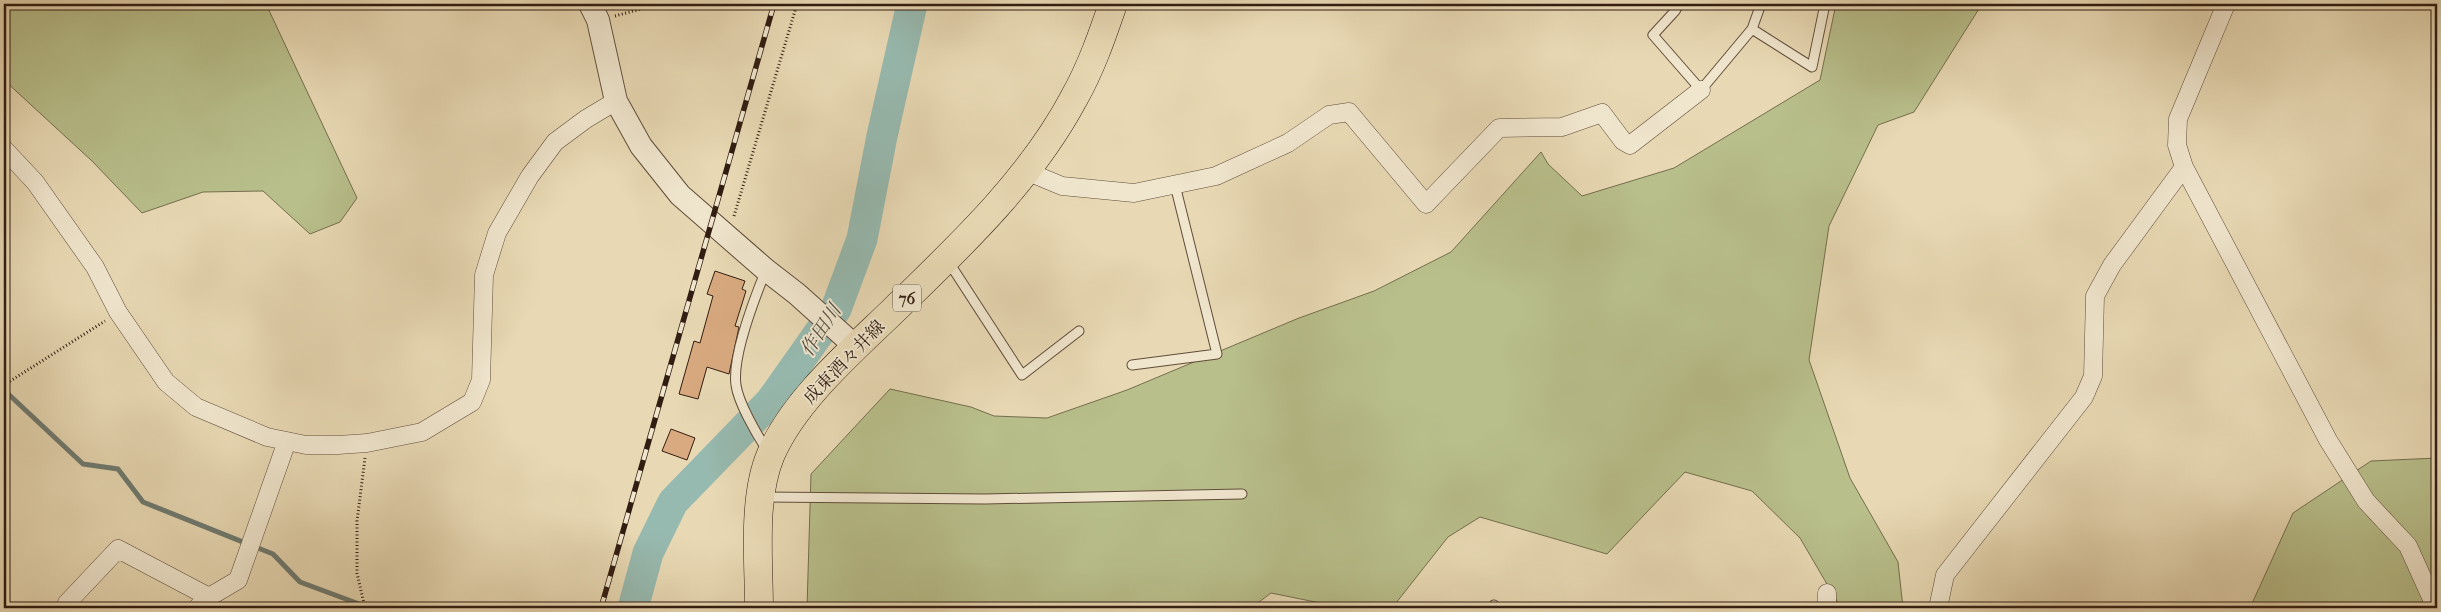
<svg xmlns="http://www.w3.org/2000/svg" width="2441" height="612" font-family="'IM FELL French Canon','Noto Serif JP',serif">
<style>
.green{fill:#b8bf8b;stroke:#756e4e}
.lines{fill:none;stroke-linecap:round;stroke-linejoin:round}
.stream{stroke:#6f7b71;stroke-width:5}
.river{stroke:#97bab0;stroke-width:31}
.building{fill:#d9aa80;stroke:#321d12}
.service-casing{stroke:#604c3a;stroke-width:11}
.minor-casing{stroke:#604c3a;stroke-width:19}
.tertiary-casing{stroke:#604c3a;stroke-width:24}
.primary-casing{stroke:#321d12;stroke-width:29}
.path{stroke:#321d12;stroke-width:3;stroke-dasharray:1 2.5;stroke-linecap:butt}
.service{stroke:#f0e6ce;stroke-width:9}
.minor{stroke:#f0e6ce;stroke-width:18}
.tertiary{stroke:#f0e6ce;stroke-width:22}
.primary{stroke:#e8d9b4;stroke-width:28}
.rail-casing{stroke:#321d12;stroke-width:5.5}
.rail{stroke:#f0e6ce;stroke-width:4;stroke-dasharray:11;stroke-linecap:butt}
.labels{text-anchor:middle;stroke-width:4;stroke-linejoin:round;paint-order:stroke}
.shield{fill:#f0e6ce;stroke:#6b594a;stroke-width:1}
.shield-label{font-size:16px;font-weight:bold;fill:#321d12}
.street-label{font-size:18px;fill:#321d12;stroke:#f0e6ce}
.water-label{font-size:19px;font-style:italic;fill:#504c41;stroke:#f0e6ce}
</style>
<rect width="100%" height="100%" fill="#e8d9b4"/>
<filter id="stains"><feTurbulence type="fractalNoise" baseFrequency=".004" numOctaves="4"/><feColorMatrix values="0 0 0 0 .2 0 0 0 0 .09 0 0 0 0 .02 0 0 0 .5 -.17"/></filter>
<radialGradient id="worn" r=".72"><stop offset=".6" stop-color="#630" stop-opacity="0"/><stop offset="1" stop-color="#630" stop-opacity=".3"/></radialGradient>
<!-- green -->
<path class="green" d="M4,4H266L357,198L340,222L310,234L263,191L203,192L142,213L92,161L4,80Z
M1836,4H1982L1914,112L1878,125L1829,226L1809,360L1850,478L1898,562L1903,608H1841L1800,538L1752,491L1685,472L1607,554L1480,517L1448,537L1392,608H1345L1271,593L1251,608H807L811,474L890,389L971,407L994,416L1047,418L1127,390L1299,318L1374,291L1451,252L1541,152L1548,164L1582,196L1674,168L1820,80Z
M2437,458V608H2250L2293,513L2371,461Z"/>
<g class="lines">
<!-- stream -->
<path class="stream" d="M4,390L83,464L118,469L143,502L273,554L300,582L370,608"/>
<!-- river -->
<path class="river" d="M633,608L648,553L673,502L771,401L836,309L862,239L882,136L912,4"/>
</g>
<!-- building -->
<path class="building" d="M715,271L745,281L742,289L746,291L735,326L739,327L729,374L707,367L698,399L679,394L694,341L700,343L713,296L707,294Z
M671,429L695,438L687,460L662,451Z"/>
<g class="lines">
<defs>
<path id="service" d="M1679,4L1675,11L1653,35L1701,90L1752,29L1761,4
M1752,29L1812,67L1825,4
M948,261L1022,375L1079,331
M766,270C755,297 732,357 736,385C738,402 757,435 767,450
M1132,365L1217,354L1175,185
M764,497L985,499L1242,494
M1492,608L1494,605"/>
<path id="minor" d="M2226,4L2178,119L2177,145L2184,167L2328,440L2366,501L2408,546L2436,608
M4,149L35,182L95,267L118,312L166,382L196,407L267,437L306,445H338L367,443L422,432L472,402L481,380L484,275L497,233L530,176L555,142L586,119L616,101
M1026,171L1062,186L1134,193L1216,176L1288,143L1329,115L1349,112L1426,204L1499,128L1562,127L1602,113L1623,141L1630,145L1701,90
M65,608L67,603L118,549L209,597
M197,608L209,597L238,580L287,441
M1827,608V593
M1938,608L1945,575L2084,397L2093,376L2095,296L2112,265L2184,167"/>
<path id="tertiary" d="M590,4L598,20L616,101L641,146L680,195L766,270L797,294L856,347"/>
<path id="primary" d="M759,608C759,561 752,498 771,454C795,399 853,350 896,308C961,245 1031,179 1074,98C1091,68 1102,36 1113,4"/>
</defs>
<!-- service casing -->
<use href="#service" class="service-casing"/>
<!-- minor casing -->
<use href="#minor" class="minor-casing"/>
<!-- tertiary casing -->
<use href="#tertiary" class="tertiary-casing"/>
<!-- primary casing -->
<use href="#primary" class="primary-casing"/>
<!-- path -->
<path class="path" d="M615,16L648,7L651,4
M734,216L797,4
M4,385L105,321
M365,608L357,573V521L365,458"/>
<!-- service -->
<use href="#service" class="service"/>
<!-- minor -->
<use href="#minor" class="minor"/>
<!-- tertiary -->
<use href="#tertiary" class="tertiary"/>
<!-- primary -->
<use href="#primary" class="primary"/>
<defs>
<path id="rail" d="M601,608L774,4"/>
</defs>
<!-- rail casing -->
<use href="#rail" class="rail-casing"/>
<!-- rail -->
<use href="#rail" class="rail"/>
</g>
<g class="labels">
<!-- shield labels -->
<rect class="shield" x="893" y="284.5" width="28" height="27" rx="4"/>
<g class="shield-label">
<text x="907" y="304">76</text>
</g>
<!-- street labels -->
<g class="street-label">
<text transform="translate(844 362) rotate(-46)" y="6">成東酒々井線</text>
</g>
<!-- water labels -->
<g class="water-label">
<text transform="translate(820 330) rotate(-57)" y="7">作田川</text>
</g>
</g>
<!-- margin -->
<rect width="2441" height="612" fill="none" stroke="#e8d9b4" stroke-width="20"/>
<rect x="5" y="5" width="2431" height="602" fill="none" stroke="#321d12" stroke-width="2.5"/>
<rect x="10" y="10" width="2421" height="592" fill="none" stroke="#321d12"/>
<rect width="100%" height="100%" filter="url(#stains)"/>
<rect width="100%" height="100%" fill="url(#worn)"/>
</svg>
